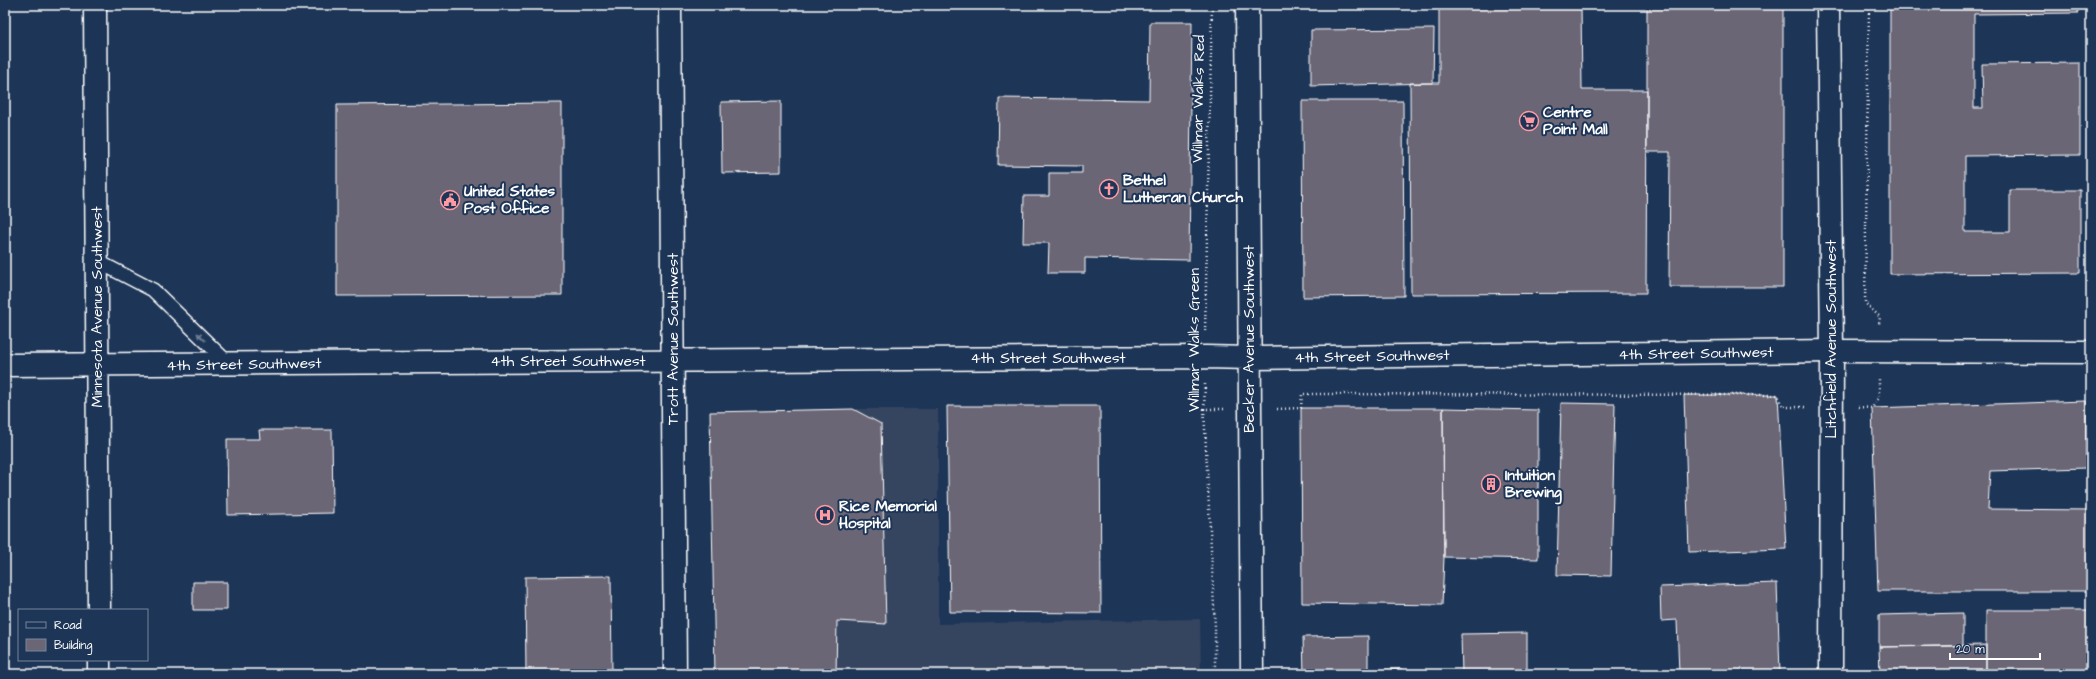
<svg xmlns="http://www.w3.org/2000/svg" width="2096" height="679" font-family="'Architects Daughter',sans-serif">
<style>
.built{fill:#344460}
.building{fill:#6a6676;stroke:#fff}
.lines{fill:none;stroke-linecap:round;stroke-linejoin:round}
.service-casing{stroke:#fff;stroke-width:16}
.minor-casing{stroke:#fff;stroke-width:25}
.tertiary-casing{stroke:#fff;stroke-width:25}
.path{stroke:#fff;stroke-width:2.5;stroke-dasharray:1 3;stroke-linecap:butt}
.service{stroke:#1d3557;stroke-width:13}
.minor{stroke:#1d3557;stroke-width:22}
.tertiary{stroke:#1d3557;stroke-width:22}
.oneway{fill:#6c7c92}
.labels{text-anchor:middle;stroke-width:4;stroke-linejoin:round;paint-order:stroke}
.street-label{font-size:15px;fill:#fff;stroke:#1d3557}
.poi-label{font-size:15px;font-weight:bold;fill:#fff;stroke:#1d3557;text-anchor:start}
</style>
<rect width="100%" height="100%" fill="#1d3557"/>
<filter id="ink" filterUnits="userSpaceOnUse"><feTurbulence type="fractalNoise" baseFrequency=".025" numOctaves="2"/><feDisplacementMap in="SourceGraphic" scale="8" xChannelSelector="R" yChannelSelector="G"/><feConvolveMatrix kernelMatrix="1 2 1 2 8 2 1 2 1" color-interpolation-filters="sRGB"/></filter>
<g filter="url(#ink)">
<!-- built -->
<path class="built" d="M853,409H938V624L1200,619L1201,674H715L710,412Z"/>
<!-- building -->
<path class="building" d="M1439,5H1581L1582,90H1647L1646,293L1411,294L1410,83H1439Z
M1647,5H1783V287H1669L1670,152H1647Z
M1890,5H2078V13L1974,14V108H1983L1982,64L2080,63V155L1965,156V232H2010V190H2080V273L1890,274Z
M1150,22H1192L1189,260L1085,258V273H1048L1049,243H1023L1024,196H1049V173H1082V166L998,165L999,98L1149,100Z
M1434,29L1433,83L1311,86V30Z
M781,101V172L722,173L721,102Z
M1302,101H1403L1404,296L1303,297Z
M562,103V295L337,296V105Z
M1684,395H1778L1786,549L1689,552Z
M2086,401V468L1990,471L1988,509L2091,510V591H1878L1872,408Z
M1561,403L1615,404L1611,576L1557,575Z
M947,406H1100L1101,613L950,612Z
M1301,408H1443L1444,557L1442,605L1302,603Z
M1443,408L1538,410V559L1444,557Z
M853,409L881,424L886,624L837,621L836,674H715L710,412Z
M259,430H332L333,513L228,515L227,439H260Z
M611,576L612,674H526L525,577Z
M193,582H227V610H193Z
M1777,583L1780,674H1679L1677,620L1661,621L1660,587Z
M1986,610H2091V674H1986Z
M1963,613V646L1879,647V615Z
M1527,633V674H1462L1461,634Z
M1368,636V670L1402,669V674H1304L1303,637Z
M1986,645V674H1880L1879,647Z"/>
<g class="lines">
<defs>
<path id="service" d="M97,261L153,290L229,364"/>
<path id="minor" d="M95,5L99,610
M1247,5L1252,674
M5,365L1206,357L1249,358L1832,351L2091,352
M99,660V674"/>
<path id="tertiary" d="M670,5L675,674
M1828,5L1832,351L1831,674"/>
</defs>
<!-- service casing -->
<use href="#service" class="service-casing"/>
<!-- minor casing -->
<use href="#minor" class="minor-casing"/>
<!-- tertiary casing -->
<use href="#tertiary" class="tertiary-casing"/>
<!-- path -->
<path class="path" d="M1869,5L1865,303L1880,317L1879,324
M1205,331L1212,5
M1205,384L1204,409H1224
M1858,407L1872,408L1879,398V377
M1204,409L1215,627V674
M1277,409L1301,408L1302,394L1778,395L1783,407H1805"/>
<!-- service -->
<use href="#service" class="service"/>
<!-- minor -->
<use href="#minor" class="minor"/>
<!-- tertiary -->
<use href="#tertiary" class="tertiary"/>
</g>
<!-- one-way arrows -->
<defs><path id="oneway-solid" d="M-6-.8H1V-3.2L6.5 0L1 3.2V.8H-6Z"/></defs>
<use class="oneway" href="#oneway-solid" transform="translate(201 337) rotate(-136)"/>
</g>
<!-- icons -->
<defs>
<symbol id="supermarket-ring" viewBox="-11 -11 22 22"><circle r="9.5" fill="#1d3557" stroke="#ff9aa2" stroke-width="1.5"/><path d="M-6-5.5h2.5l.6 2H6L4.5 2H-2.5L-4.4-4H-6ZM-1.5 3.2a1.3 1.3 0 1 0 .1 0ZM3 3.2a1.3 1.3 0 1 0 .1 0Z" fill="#ff9aa2"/></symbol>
<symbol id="church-ring" viewBox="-11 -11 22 22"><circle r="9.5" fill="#1d3557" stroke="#ff9aa2" stroke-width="1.5"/><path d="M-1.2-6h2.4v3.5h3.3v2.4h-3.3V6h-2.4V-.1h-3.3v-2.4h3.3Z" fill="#ff9aa2"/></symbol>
<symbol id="civic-ring" viewBox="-11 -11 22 22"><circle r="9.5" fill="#1d3557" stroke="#ff9aa2" stroke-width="1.5"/><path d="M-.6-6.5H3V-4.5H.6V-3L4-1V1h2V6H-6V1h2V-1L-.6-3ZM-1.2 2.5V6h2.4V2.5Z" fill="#ff9aa2"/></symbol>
<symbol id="building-ring" viewBox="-11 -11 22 22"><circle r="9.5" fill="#1d3557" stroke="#ff9aa2" stroke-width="1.5"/><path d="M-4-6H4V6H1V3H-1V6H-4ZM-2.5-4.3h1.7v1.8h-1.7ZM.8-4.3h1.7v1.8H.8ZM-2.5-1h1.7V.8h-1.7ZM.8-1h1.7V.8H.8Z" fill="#ff9aa2"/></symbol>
<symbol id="hospital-ring" viewBox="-11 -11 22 22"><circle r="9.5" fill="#1d3557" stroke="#ff9aa2" stroke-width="1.5"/><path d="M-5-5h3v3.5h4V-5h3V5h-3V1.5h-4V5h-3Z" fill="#ff9aa2"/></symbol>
</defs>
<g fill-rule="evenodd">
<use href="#supermarket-ring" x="1518" y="110" width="22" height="22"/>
<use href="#church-ring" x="1098" y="178" width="22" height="22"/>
<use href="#civic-ring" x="439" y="189" width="22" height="22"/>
<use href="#building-ring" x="1480" y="473" width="22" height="22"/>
<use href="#hospital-ring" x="814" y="504" width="22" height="22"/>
</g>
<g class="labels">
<!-- street labels -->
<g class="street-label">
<text transform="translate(1198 99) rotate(-89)" y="5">Willmar Walks Red</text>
<text transform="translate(97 307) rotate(-90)" y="5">Minnesota Avenue Southwest</text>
<text transform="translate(673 339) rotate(-90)" y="5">Trott Avenue Southwest</text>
<text transform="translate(1249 339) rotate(-90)" y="5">Becker Avenue Southwest</text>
<text transform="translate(1831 339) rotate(-90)" y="5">Litchfield Avenue Southwest</text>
<text transform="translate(1194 340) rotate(-90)" y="5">Willmar Walks Green</text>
<text transform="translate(1696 353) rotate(-1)" y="5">4th Street Southwest</text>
<text transform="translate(1372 356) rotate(-1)" y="5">4th Street Southwest</text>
<text x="1048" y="363">4th Street Southwest</text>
<text x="568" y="366">4th Street Southwest</text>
<text transform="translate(244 364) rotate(-1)" y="5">4th Street Southwest</text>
</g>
<!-- poi labels -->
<g class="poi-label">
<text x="1543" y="117">Centre<tspan x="1543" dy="17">Point Mall</tspan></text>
<text x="1123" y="185">Bethel<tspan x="1123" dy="17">Lutheran Church</tspan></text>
<text x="464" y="196">United States<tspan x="464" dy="17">Post Office</tspan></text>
<text x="1505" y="480">Intuition<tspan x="1505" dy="17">Brewing</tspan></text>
<text x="839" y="511">Rice Memorial<tspan x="839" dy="17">Hospital</tspan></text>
</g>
</g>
<!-- margin -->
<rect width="2096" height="679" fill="none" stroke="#1d3557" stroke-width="20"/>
<rect x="10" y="10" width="2076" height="659" fill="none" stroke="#fff" stroke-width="1.5" filter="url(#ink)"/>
<!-- legend -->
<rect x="18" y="609" width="130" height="52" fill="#1d3557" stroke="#77869a"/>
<rect x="26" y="622" width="20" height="6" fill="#1d3557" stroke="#77869a"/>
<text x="54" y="629" font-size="12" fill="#ffffff">Road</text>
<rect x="26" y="639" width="20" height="12" fill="#6a6676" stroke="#77869a"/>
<text x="54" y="649" font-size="12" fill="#ffffff">Building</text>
<!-- scale -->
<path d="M1950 653v6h90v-6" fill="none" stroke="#ffffff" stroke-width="2"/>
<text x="1956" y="653" font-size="12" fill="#ffffff" stroke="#1d3557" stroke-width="3" paint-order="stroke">20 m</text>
</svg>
